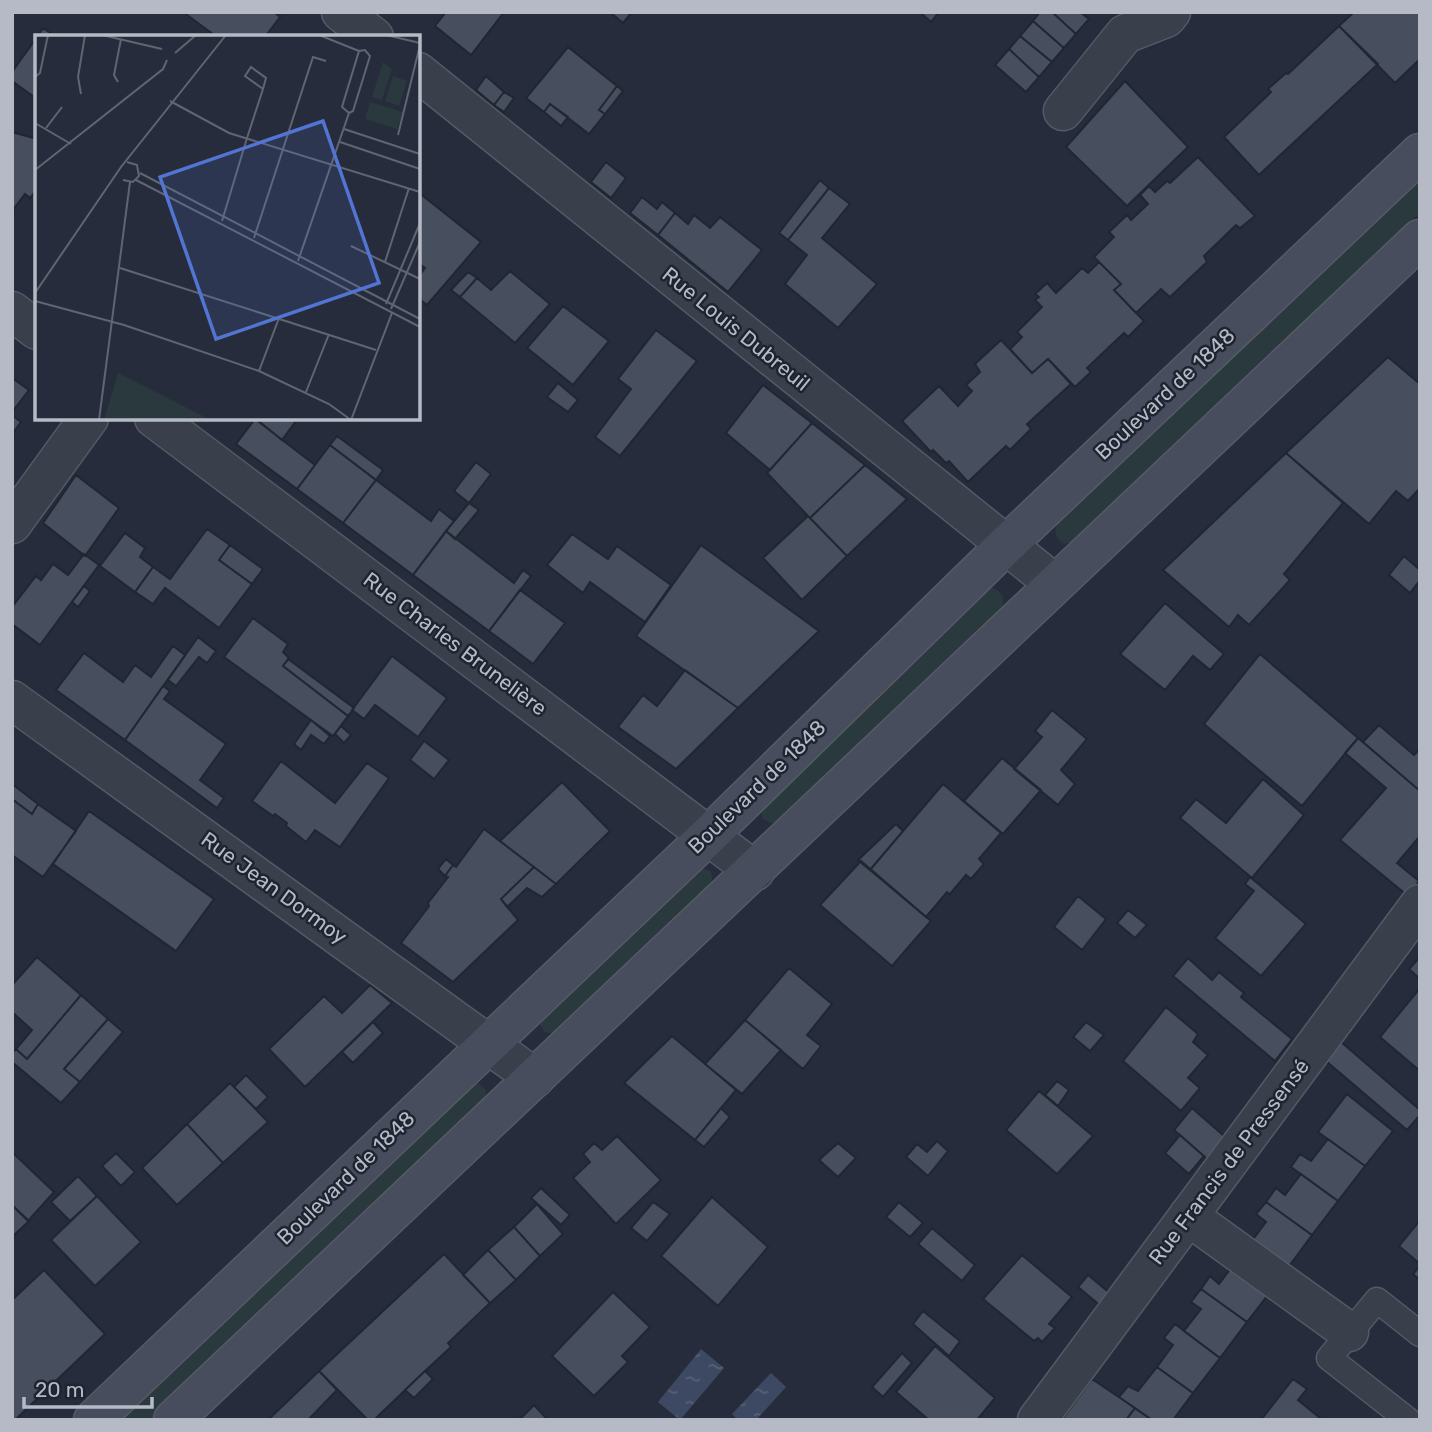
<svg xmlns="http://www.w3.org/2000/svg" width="1432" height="1432" font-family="Rubik,sans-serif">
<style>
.grass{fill:#29393d}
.water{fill:url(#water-ripples)}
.building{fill:#474e5e;stroke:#202632;stroke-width:2}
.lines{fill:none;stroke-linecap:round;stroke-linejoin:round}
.lane-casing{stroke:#545a66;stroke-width:27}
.street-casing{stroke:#545a66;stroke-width:41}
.secondary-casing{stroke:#545a66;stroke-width:41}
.lane{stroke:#393f4b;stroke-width:24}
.street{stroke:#393f4b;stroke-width:38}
.secondary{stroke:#484d5e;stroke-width:38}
.labels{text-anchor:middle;stroke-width:5;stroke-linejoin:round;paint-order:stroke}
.street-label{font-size:21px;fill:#b5bac6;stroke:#1e2430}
.inset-road{fill:none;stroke:#5f6573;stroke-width:2}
.view{fill:#5274d2;fill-opacity:0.15;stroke:#5274d2;stroke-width:3.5}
.inset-edge{fill:none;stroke:#b5bac6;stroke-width:3.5}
</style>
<defs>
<pattern id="water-ripples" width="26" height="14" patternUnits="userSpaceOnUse" patternTransform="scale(1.75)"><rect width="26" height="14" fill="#3d4862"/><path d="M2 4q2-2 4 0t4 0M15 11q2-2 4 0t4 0" fill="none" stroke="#576077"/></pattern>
</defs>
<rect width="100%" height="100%" fill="#262c3b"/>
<!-- grass -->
<path class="grass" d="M1420,174V213L1073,542L1064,544C1054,537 1053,530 1060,519Z
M990,587C1003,591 1005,597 1002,609L784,819L774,824L763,819L760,809Z
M696,867L711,871L713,885L553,1034L545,1032L537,1021Z
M475,1081C485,1087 488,1090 486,1102L151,1420H112Z"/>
<!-- water -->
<path class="water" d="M701,1349L724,1368L680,1420L658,1402Z
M771,1373L786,1387L756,1420H738L732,1414Z"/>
<!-- building -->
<path class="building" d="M183,12H274L280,17L265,37H217Z
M446,12H504L471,55L435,26Z
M610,12H632L623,23Z
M920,12H939L931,22Z
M1040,12H1052L1076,34L1064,48L1033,21Z
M1052,12H1080L1089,19L1076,34Z
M1354,12H1420V59L1395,83L1339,26Z
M1033,21L1064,48L1052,62L1020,36Z
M1339,26L1378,64L1259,175L1224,137L1271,92L1268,89L1286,73L1288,74Z
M43,28L56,37H37Z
M1020,36L1052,62L1039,77L1009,49Z
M37,37V99L12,81V72Z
M568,47L617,86L599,110L605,114L589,134L550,104L544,112L526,98Z
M1009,49L1039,77L1026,92L995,65Z
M486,76L504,92L494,105L476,90Z
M1125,81L1188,147L1127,206L1066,147Z
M617,86L623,91L605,114L599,110Z
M504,92L514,98L504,112L494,105Z
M550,104L568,117L561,126L544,112Z
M12,132L37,139V189L30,198L25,194L12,211Z
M1198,157L1255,216L1240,228L1236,225L1204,256L1207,262L1170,297L1161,289L1136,313L1114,290L1121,284L1094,257L1114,237L1109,232L1127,215L1131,220L1148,204L1140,195L1149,186L1155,192L1167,181L1170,183Z
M606,162L626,178L611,198L591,182Z
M820,180L829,188L788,240L779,233Z
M829,188L850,204L822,238L877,284L838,328L785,284L807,255L788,240Z
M418,192L481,242L427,305L418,298V277L425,268L418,263Z
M642,197L657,209L662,202L675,213L658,235L630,213Z
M675,213L688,224L694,215L710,228L720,217L762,250L728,292L658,235Z
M1099,262L1121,284L1114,290L1144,321L1128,337L1124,333L1087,368L1091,372L1075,387L1048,359L1032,373L1010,349L1022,337L1017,332L1042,307L1035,300L1039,297L1035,294L1047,283L1056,293L1082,268L1088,273Z
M510,271L550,304L515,343L460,297L477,278L491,290Z
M468,272L477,278L460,297L451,290Z
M563,306L609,341L573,385L527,348Z
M656,330L697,361L620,456L595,437L631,389L618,379Z
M1001,340L1032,373L1048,359L1071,384L1027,424L1031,429L1010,450L1006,446L968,482L949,461L946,463L933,450L931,452L902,421L939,386L958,406L972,391L966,385L980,372L975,364Z
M1388,357L1420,384V488L1408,501L1396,491L1369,524L1286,453Z
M12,378L29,390L12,412Z
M558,383L578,400L568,412L547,397Z
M763,385L812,423L770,470L726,433Z
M12,415L21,422L12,434Z
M255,418H298L282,440Z
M255,419L315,465L297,489L236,444Z
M812,423L865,465L810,518L767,473Z
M337,436L383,470L376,480L330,445Z
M330,445L376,480L343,523L297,489Z
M1286,453L1343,503L1284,574L1290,580L1249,625L1238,615L1229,627L1163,570Z
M476,462L491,474L469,503L454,491Z
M865,465L907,499L847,556L810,518Z
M76,475L119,508L85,556L43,523Z
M376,480L431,521L439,509L454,521L413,575L343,523Z
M469,503L479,510L455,539L446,531Z
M808,516L847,556L802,600L763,558Z
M207,529L230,545L219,560L252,584L219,628L165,588L153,604L135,592L153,567L170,579Z
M446,531L514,583L523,570L531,576L489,631L413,575Z
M125,533L145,548L140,557L153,567L135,592L100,566Z
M572,534L608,559L617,546L671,585L645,622L590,582L583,593L547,565Z
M230,545L263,569L252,584L219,560Z
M701,545L819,631L738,708L636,636Z
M84,554L99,565L40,645L12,624V607L36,576L41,580L53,564L68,575Z
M1404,556L1420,570V580L1410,593L1389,575Z
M84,586L90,591L78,607L72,602Z
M520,590L565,623L533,664L489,631Z
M1165,603L1224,654L1210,670L1193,656L1165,690L1120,654Z
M253,618L288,644L283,652L289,658L283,666L348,716L333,736L224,657Z
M198,637L216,651L207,663L199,657L176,686L168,680Z
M173,646L185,655L125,740L56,690L84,653L123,682L135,665L151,677Z
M1260,654L1358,738L1302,806L1204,724Z
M392,656L447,698L418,737L375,705L364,719L352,710Z
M288,659L354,708L348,716L283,666Z
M685,670L738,708L676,769L618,727L643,695L657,706Z
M163,686L170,691L164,699L226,744L200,780L224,798L217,808L125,740Z
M1052,710L1087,739L1061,770L1075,784L1058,805L1014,769L1042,737L1035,731Z
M311,720L330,736L324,744L311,735L301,750L294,744Z
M1379,725L1414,755L1420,749V791L1363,742Z
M341,726L351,735L344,743L335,734Z
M1358,738L1420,791V836L1397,863L1419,881L1408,896L1340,840L1386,788L1345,753Z
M424,741L449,760L434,779L410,760Z
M1002,758L1041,790L1003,834L964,801Z
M281,761L335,803L367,763L389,778L340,847L315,830L306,842L286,826L287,823L275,814L273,816L252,801Z
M1263,779L1304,815L1252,878L1180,818L1196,799L1226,823Z
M562,782L610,831L556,884L500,841Z
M12,784L38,804L32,814L12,799Z
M943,784L1001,833L979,859L984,864L971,879L966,875L950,894L947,892L926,917L870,870Z
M12,799L32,814L38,804L76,831L43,877L12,855Z
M89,811L214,899L176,951L53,864Z
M896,824L903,831L870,870L858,860Z
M484,829L534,867L501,899L518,920L453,982L401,943L429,906L428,903L448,877L445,876L453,865L456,867Z
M446,859L453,865L445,876L438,869Z
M861,861L931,921L892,966L820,905Z
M534,867L556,884L542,897L527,888L507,907L501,899Z
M1250,877L1306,924L1261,976L1215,938L1254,891L1245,884Z
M1078,896L1106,919L1082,950L1054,927Z
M1128,910L1147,925L1135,938L1117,923Z
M37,957L81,995L27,1059L16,1049L32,1030L12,1012V985Z
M1420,957V979L1409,969Z
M1188,958L1212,980L1219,972L1244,993L1241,997L1292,1039L1275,1061L1173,976Z
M789,968L832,1004L807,1035L821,1046L803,1069L745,1020Z
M370,985L392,1003L305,1087L269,1049L324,996L342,1013Z
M1420,988V1071L1380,1037Z
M81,995L108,1019L64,1069L80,1082L61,1103L12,1062V1053L16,1049L27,1059Z
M1166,1007L1198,1034L1193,1042L1208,1055L1188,1078L1200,1088L1181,1111L1123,1061Z
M108,1019L123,1032L80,1082L64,1069Z
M745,1020L781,1050L742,1094L705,1064Z
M373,1022L383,1033L353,1063L342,1052Z
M1086,1022L1104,1035L1090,1051L1073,1037Z
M672,1036L736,1090L695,1140L624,1083Z
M1340,1041L1420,1110V1115L1407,1130L1326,1061Z
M246,1075L268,1097L256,1109L234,1087Z
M1057,1081L1069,1090L1058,1106L1045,1095Z
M230,1083L268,1122L223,1163L187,1124Z
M1039,1091L1093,1136L1057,1174L1006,1130Z
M1347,1094L1393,1131L1365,1166L1318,1132Z
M721,1108L730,1117L704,1147L695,1140Z
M1192,1108L1232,1143L1213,1164L1174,1130Z
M187,1124L223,1163L177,1205L142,1168Z
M1180,1135L1204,1156L1189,1174L1165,1153Z
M617,1136L661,1180L616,1224L573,1178L590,1162L583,1154L594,1143L602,1150Z
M1328,1139L1365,1166L1338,1201L1291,1167L1300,1154L1311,1161Z
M937,1141L948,1151L928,1176L906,1157L917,1144L927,1152Z
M838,1143L856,1158L838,1177L819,1160Z
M12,1152L54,1192L28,1221L12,1205Z
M116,1153L135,1172L121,1186L102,1166Z
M1301,1174L1338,1201L1312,1235L1266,1202L1276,1188L1285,1195Z
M78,1176L97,1196L70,1221L51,1202Z
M541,1188L570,1215L561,1225L531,1198Z
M97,1196L141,1242L95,1286L51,1240Z
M712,1197L768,1247L718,1306L661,1256Z
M653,1202L670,1214L647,1241L631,1228Z
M899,1202L923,1223L910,1237L886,1217Z
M1266,1202L1312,1235L1284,1273L1248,1246L1266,1222L1256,1214Z
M537,1204L563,1234L540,1256L514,1227Z
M12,1205L29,1221L13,1236L12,1234Z
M1420,1220V1264L1399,1246Z
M514,1227L540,1256L516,1280L488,1250Z
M932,1228L975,1265L962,1281L918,1244Z
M488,1250L516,1280L490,1303L463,1275Z
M444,1254L490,1303L448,1343L451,1347L425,1371L374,1420H368L319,1371Z
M1022,1255L1072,1297L1049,1324L1055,1328L1042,1342L1038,1338L1034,1341L983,1299Z
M1237,1260L1274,1287L1247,1322L1201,1289L1210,1276L1219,1284Z
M1420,1266V1280L1413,1274Z
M44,1270L105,1334L15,1420H12V1300Z
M1088,1275L1111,1294L1102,1307L1078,1287Z
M1201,1289L1247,1322L1220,1358L1184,1331L1201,1309L1191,1302Z
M613,1292L650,1327L622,1356L628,1362L594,1396L552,1356Z
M923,1311L960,1341L949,1356L913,1324Z
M1175,1324L1220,1358L1193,1393L1157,1367L1173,1345L1164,1338Z
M935,1346L995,1398L977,1420H929L896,1392Z
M902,1353L912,1363L883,1397L872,1387Z
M1157,1367L1193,1393L1173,1420H1152L1119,1397L1128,1386L1138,1391Z
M319,1371L337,1390L308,1420H272L270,1418Z
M425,1371L433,1379L414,1398L405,1390Z
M1092,1379L1135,1408L1126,1420H1062Z
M1293,1379L1307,1389L1298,1400L1320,1418L1318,1420H1261Z
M534,1405L548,1420H519Z
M1135,1408L1152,1420H1126Z"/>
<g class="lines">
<defs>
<path id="lane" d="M1408,1420L1329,1358L1377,1300L1420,1334"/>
<path id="street" d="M341,12L374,37
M418,72L1055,584
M1063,111L1125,34L1166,18L1171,12
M12,311L37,330
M154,418L755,871
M12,524L89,418
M12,700L535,1078
M1188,1216L1349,1332
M1037,1420L1420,904"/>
<path id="secondary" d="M93,1420L709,835L1005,546L1420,153
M173,1420L1420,239"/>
</defs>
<!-- lane casing -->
<use href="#lane" class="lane-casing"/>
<!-- street casing -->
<use href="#street" class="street-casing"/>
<!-- secondary casing -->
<use href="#secondary" class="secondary-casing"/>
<!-- lane -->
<use href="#lane" class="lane"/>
<!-- street -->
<use href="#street" class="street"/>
<!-- secondary -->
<use href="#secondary" class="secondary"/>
</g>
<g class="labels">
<!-- street labels -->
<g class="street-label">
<text transform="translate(736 329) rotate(39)" y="7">Rue Louis Dubreuil</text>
<text transform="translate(1165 394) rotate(-43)" y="7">Boulevard de 1848</text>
<text transform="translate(455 644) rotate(37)" y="7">Rue Charles Brunelière</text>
<text transform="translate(757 787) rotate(-44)" y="7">Boulevard de 1848</text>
<text transform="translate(274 888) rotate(36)" y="7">Rue Jean Dormoy</text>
<text transform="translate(1229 1162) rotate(-53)" y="7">Rue Francis de Pressensé</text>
<text transform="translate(346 1178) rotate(-44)" y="7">Boulevard de 1848</text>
</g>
</g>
<!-- overview -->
<g transform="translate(35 35)">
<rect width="385" height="385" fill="#262c3b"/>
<path d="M358,41L372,46L364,71L350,66ZM335,67L368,77L362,94L330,84Z" fill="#29393d"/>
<path d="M83,338L176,385H69Z" fill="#29393d"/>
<path d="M348,27L357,34L347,65L337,62Z" fill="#29393d"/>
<path class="inset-road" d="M67,0L127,14M284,0L324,16M351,0L385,8M140,18L161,0M0,42L5,38L13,0M83,47L79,40L86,4M46,59L43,42L50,0M135,66L194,98L385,157M0,88L36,109M11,93L27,72M309,94L385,119M363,100L385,10M305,107L385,134M0,135L128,34L132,25M105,138L385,284M88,145L98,147L104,141L102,130L92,127M101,145L385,292M187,186L212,103L228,54L231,43L216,32L210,41L228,54M219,203L278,22L291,26M316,211L385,244M263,226L314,78L318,76L335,21L330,15L324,16L307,72L314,78M350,227L374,153M85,233L341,315M0,258L86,132L191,0M0,266L89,290L224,336L294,369L316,385L357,278M351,269L385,188M356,274L385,207M224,336L244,283M271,357L294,299M64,385L95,147"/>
<path class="view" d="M288,86L344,248L181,304L125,142Z"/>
<rect width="385" height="385" class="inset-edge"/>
</g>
<!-- border -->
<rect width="1432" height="1432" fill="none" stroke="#b5bac6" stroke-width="28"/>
<!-- scale -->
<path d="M24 1397v10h128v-10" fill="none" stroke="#b5bac6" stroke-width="3.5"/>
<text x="35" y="1397" font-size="21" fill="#b5bac6" stroke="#1e2430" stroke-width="5" paint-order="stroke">20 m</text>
</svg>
